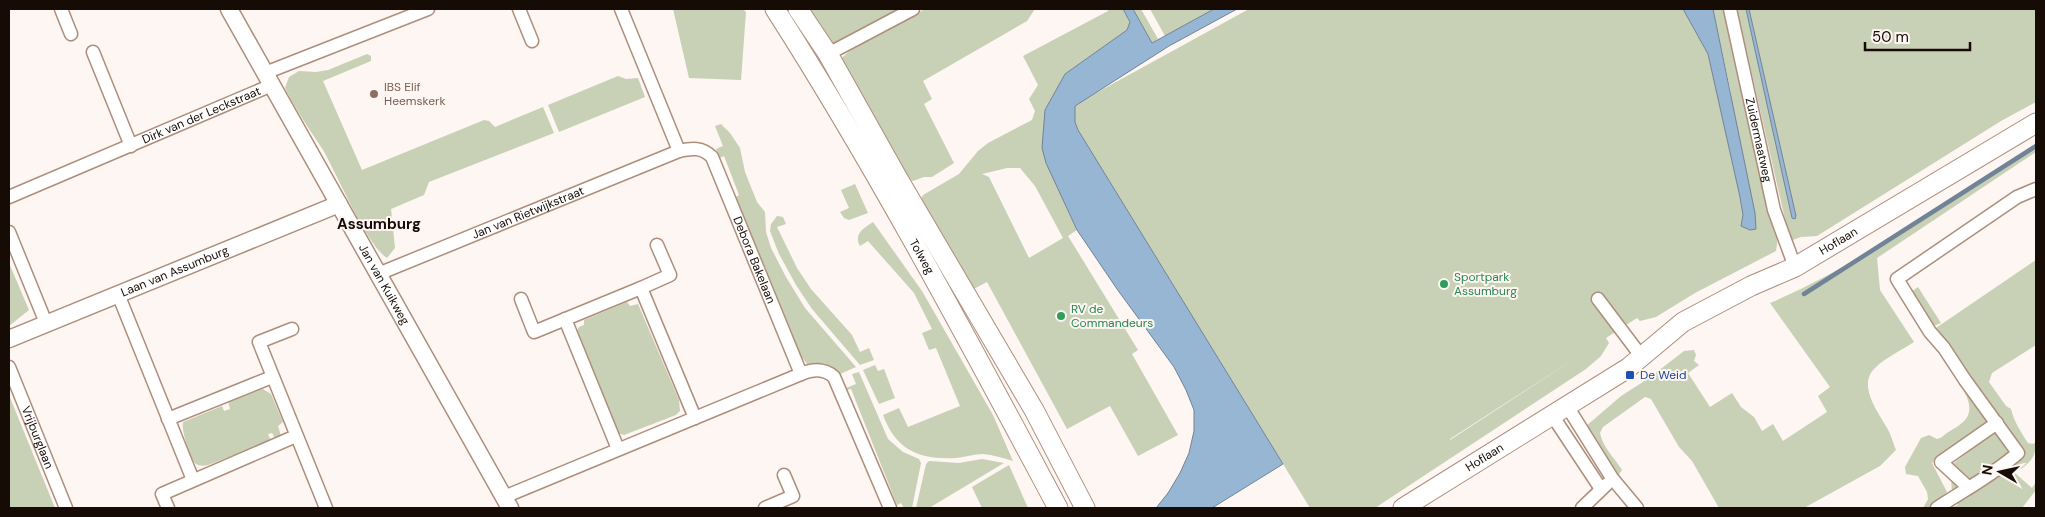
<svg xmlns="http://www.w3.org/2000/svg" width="2045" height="517" font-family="'DM Sans',sans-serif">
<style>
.green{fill:#c8d0b5;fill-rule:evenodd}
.water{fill:#97b6d4;stroke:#718396}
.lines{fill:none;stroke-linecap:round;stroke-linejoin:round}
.stream{stroke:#718396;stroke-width:4.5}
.minor-casing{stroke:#ae8e7b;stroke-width:15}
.tertiary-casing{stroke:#ae8e7b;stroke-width:19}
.secondary-casing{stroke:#ae8e7b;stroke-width:21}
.minor{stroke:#fff;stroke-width:12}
.tertiary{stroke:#fff;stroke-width:16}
.secondary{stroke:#fff;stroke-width:19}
.education-dot{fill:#8d6e63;stroke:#fdf6f2;stroke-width:2}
.leisure-dot{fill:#2e9e5b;stroke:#fdf6f2;stroke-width:2}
.transit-dot{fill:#1a4fb4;stroke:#fdf6f2;stroke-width:2}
.labels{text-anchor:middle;stroke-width:4;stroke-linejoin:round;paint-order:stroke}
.education-label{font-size:12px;fill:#785e54;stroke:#fdf6f2;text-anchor:start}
.street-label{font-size:12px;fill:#170b05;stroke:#fdf6f2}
.leisure-label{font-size:12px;fill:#27864d;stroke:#fdf6f2;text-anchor:start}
.transit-label{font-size:12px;fill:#164399;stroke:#fdf6f2;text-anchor:start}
.quarter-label{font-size:15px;font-weight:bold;fill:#170b05;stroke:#fdf6f2}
</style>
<rect width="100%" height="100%" fill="#fdf6f2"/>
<!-- green -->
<path class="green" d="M673,9H743L746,12L741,80L689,78Z
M800,9H905L829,51Z
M925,9H1035L1027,21L923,81L932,99L924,104L954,163L932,177H924L913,181L909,179L839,60L850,51Z
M1108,9H1123L1130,22L1127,30L1065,74L1045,110L1068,211L1077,230L1068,236L1138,350L1132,354L1178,435L1138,456L1110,406L1067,429L987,282L968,292L920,201L923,195L959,174L978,151L988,143L1032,120L1035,111L1029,99L1038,85L1023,56L1108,11ZM1007,168H1020L1035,186L1063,238L1029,258L989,177L982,174Z
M1133,9H1141L1158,39L1152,43Z
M1150,9H1214L1165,36Z
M1249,9H1683L1708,54L1740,197L1743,215L1741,226L1750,230L1730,88L1713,9H1726L1778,237L1776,251L1695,293L1656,317L1640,321L1637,318L1606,338L1609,343L1601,356L1586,369L1375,508H1310L1078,130L1075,122V106L1085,99ZM1582,354L1450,440V439Z
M1737,9H1746L1792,218L1795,219L1796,216L1749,9H2036V102L2001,121L1817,236L1801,237L1790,241Z
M367,54L371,56V61L323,81L362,170L484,120L489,121L495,127L543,107L554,133L429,182L424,195L391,209L395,248L387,258C367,246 337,174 323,150C310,130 296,110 285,88L289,77L299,71L316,72L328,70Z
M618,76L626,79L638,78L645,97L559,132L548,105Z
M721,124L730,133L740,148L745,172L757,202L765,212L766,232L771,248L786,277L805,308L856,367L840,374L824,363L807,364L801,356L736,197L739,195L724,156L720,158L716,149L723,146L715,126Z
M2036,149V152L1877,258L1880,290L1914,342C1902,350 1885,358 1875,368C1857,385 1878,412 1887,428C1891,434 1893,443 1896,450L1880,466L1804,508H1719L1692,461L1679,447L1651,399L1645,397L1603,427L1600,433C1603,448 1614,457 1622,470L1618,476L1585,427L1621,396L1649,378L1684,351L1694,350L1696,355L1694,361L1699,365L1688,373L1710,407L1732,393L1741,407L1754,417L1762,431L1773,424L1783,441L1827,412L1818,396L1830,387L1770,303C1857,266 1936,209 2016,159Z
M855,184L868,213L849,220L844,218L840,212L849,208L841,190Z
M777,216L783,217L786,224L777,227L797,268L811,289L852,335L860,352L869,348L874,360L860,365L812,309L796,285L779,254L770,231L771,224Z
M873,222L922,291L993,415L1013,461C1003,458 993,455 983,454C974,454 965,457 956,458C919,460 896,450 883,415L899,408L908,427L960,406L936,348L929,350L922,333L932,329L914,293L868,241L860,246C853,234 864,228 873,222Z
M2036,260V345L1992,373L1989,382L2006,406L2011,409C2014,422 2021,432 2028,443L2033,444L2036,442C2036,455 2032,461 2021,469L2014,465L2011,467L2014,476L2015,473L2032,488L2036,482V490L2022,508H1951L1958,505L1952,495L1951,476L1953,464L1991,434C1967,442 1951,445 1932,463L1947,492L1932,508H1923L1928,499L1927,492L1918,476L1906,474L1905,467L1921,438L1929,435L1937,439C1943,438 1944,434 1950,431C1967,422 1975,413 1965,393L1970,378L1930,332Z
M9,263L29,310L9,326Z
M1918,287L1941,323L1934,326L1911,292Z
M627,302L630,306L638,304L679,400L680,411L676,415L624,435L618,433L576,332L579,327L584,325V320Z
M875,365L878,371L884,369L895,398L879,404L863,370Z
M859,372L888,439L903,452L919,459L921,463L912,508H904L901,503L897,505L851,389L847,390L846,388L856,384L852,374Z
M263,389L271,394L283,422L278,426L281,436L275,438L272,433L268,434L271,441L208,465C204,466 199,466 196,464C190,459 181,429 183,422L222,406L224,411L230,409L228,401L256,390Z
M9,395L55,508H9Z
M982,459L1004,463L929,508H916L926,464L929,461L959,463Z
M1009,465L1028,508H982L972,487Z"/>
<!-- water -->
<path class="water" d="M1123,9H1133L1152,43L1214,9H1237L1169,46L1075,106V122L1078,130L1283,464L1212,508H1156L1168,493L1180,473L1189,453L1194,431V410L1186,390L1174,367L1117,289L1077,230L1046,163L1042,148L1045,110L1065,74L1127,30L1130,22Z
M1683,9H1713L1755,213L1756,229L1750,230L1741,226L1743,215L1740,197L1708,54Z
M1746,9H1749L1796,216L1795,219L1792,218Z"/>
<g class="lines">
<!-- stream -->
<path class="stream" d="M1804,294L2036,146"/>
<defs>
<g id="minor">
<path d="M61,9L71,34"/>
<path d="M519,9L532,41"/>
<path id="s1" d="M621,9L679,151C692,148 702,147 712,157L801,374C813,369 824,368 834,377L890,508"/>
<path id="s2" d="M1730,9L1774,210L1795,267"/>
<path d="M93,52L131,146"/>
<path d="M828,54L913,9"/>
<path d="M265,73L428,9"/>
<path id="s3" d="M9,197L272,85"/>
<path d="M9,232L46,323"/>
<path id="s4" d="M378,274L679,151"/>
<path d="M641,288L670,275L657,245"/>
<path d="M118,294L193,480"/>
<path d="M521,299L534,332L641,288L695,418"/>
<path d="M1598,299L1641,356"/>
<path d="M565,319L618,449"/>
<path d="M292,329L259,342L326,508"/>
<path id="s5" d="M9,367L66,508"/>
<path d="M1567,406L1612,478L1637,508"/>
<path d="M1552,415L1601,489"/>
<path d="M168,419L272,377"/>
<path d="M1968,487L1941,462L1997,423"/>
<path d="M504,497L801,374"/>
<path d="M168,508L162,494L296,436"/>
<path d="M765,508L793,496L784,475"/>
<path d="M1582,508L1607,484"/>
<path d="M1937,508C1964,490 1993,475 2018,453L1965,380L1944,348L1930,332L1897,279L2017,197L2036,189"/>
</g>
<g id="tertiary">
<path id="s6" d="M229,9L510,508"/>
<path id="s7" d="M9,339L339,204"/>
</g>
<g id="secondary">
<path id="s8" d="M775,9C878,170 968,340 1058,508"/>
<path d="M798,9L828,54L897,177L1034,410L1085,508"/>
<path id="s9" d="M1403,508L1628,368L1683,322L1751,286L1795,267L2036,123"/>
</g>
</defs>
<!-- minor casing -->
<use href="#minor" class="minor-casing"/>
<!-- tertiary casing -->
<use href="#tertiary" class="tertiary-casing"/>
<!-- secondary casing -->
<use href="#secondary" class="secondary-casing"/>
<!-- minor -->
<use href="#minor" class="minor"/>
<!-- tertiary -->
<use href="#tertiary" class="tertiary"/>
<!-- secondary -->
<use href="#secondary" class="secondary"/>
</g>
<!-- markers -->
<circle class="education-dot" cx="374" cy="94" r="5"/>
<g class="leisure-dot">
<circle cx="1444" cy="284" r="5"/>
<circle cx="1061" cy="316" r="5"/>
</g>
<rect class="transit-dot" x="1625" y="370" width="10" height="10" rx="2.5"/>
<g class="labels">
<!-- education labels -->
<g class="education-label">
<text x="384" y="91">IBS Elif<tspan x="384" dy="14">Heemskerk</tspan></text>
</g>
<!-- street labels -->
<g class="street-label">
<text dy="4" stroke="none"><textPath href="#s3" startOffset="209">Dirk van der Leckstraat</textPath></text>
<text dy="4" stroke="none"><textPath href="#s2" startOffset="134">Zuidermaatweg</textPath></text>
<text dy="4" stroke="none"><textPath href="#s4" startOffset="162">Jan van Rietwijkstraat</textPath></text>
<text dy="4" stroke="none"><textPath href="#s9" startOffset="512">Hoflaan</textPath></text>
<text dy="4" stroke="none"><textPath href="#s8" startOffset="288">Tolweg</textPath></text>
<text dy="4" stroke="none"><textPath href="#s1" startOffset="300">Debora Bakelaan</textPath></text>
<text dy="4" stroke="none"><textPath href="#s7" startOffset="179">Laan van Assumburg</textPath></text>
<text dy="4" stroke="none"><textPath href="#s6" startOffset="316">Jan van Kuikweg</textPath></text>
<text dy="4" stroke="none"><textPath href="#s5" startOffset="76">Vrijburglaan</textPath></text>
<text dy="4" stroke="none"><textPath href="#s9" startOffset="96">Hoflaan</textPath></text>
</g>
<!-- leisure labels -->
<g class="leisure-label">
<text x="1454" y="281">Sportpark<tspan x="1454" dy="14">Assumburg</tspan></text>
<text x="1071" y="313">RV de<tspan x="1071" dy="14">Commandeurs</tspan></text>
</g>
<!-- transit labels -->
<g class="transit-label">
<text x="1640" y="379">De Weid</text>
</g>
<!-- quarter labels -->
<g class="quarter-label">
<text x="379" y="229">Assumburg</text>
</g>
</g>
<!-- border -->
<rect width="2045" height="517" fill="none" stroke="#170b05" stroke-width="20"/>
<!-- north arrow -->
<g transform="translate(2000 472) rotate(279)" stroke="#fdf6f2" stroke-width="4" paint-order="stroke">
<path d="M0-4L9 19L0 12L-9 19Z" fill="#170b05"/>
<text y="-8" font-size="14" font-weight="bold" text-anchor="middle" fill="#170b05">N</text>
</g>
<!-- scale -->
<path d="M1865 42v8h105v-8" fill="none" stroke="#170b05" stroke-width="2.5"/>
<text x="1872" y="42" font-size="15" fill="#170b05" stroke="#fdf6f2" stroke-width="4" paint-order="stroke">50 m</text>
</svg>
